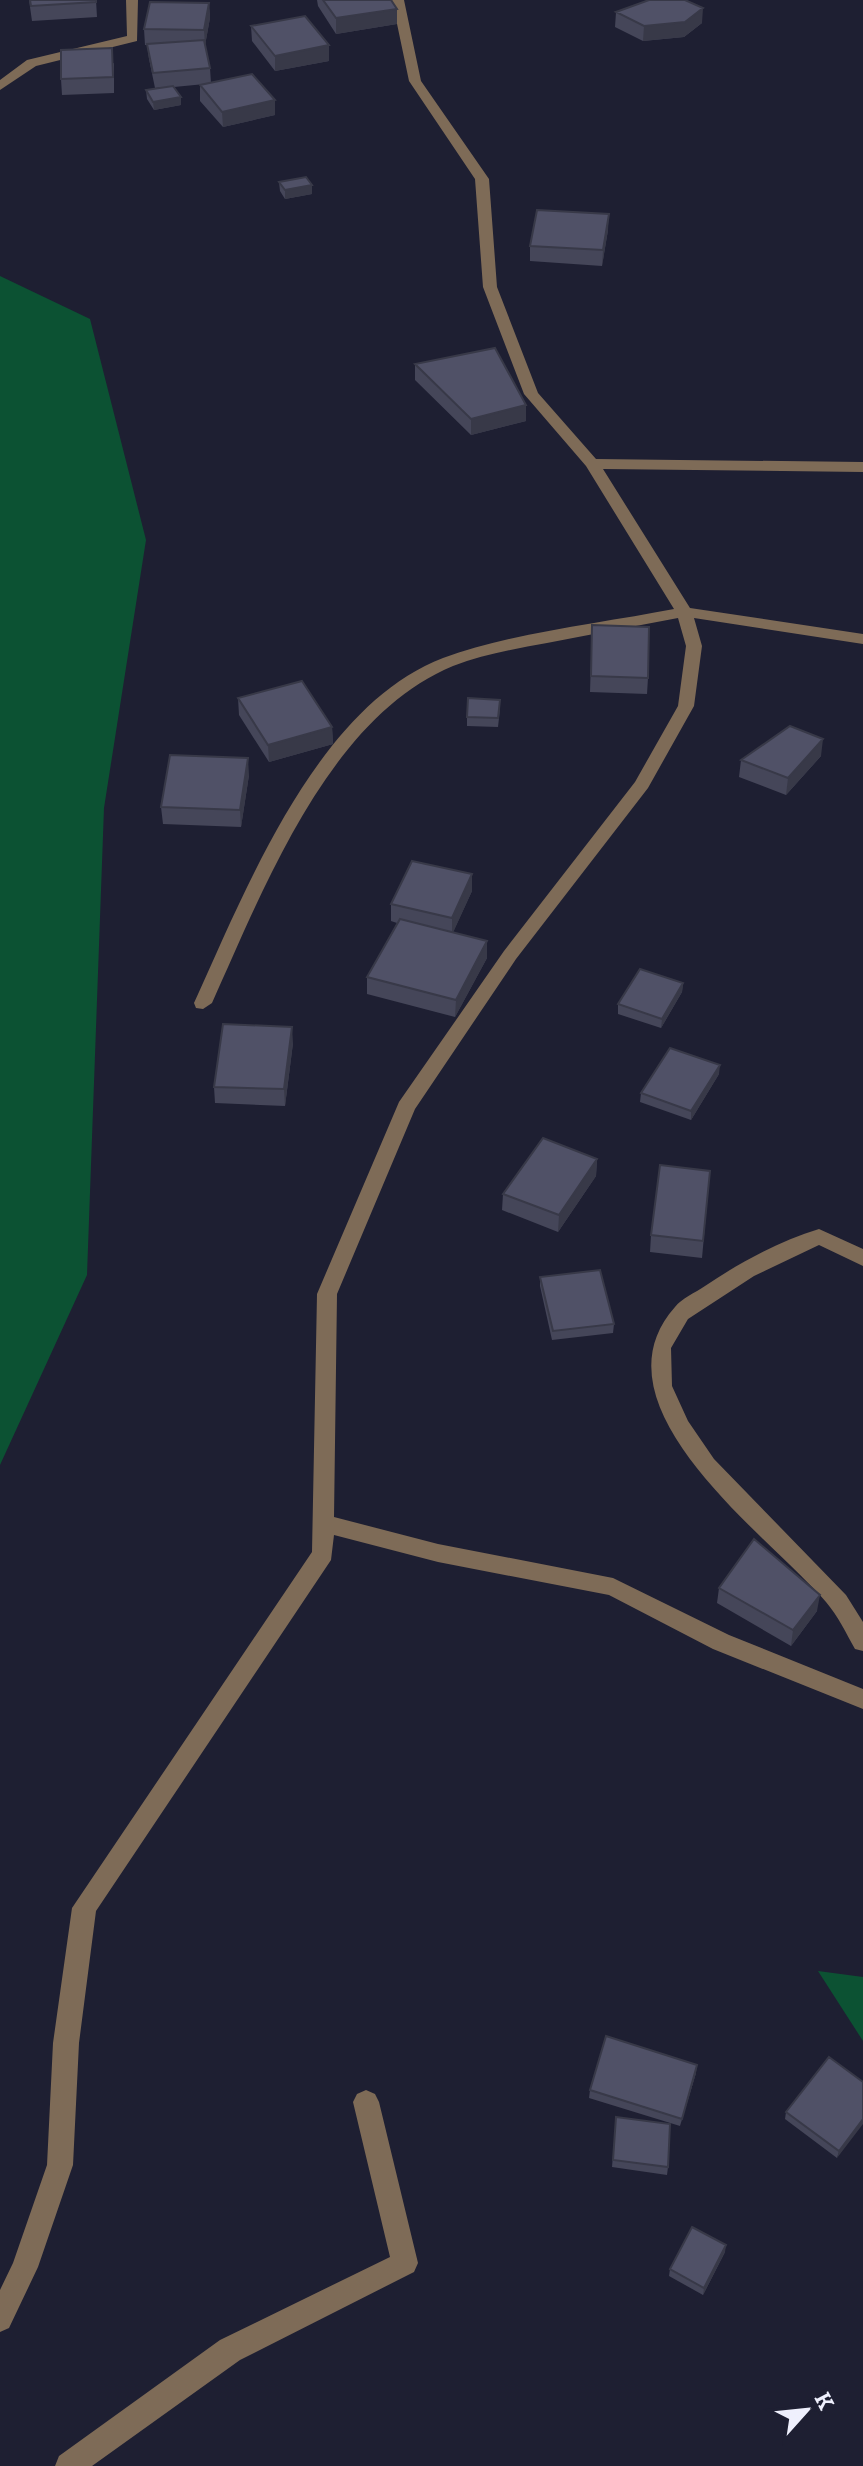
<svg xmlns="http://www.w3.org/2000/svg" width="863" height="2466" font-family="Bitter,serif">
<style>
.forest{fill:#0c5233}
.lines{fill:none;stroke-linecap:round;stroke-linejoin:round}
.minor{fill:#7e6b57;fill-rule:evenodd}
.wall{fill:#454659}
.shaded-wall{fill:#383948}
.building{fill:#505167;stroke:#383948;stroke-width:2}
</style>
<rect width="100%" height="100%" fill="#1e1f32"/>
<!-- forest -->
<path class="forest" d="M0,276L90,319L146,540L104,808L87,1275L0,1465Z
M818,1971L863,1977V2041Z"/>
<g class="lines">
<!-- minor -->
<path class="minor" d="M126,0H138L137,41L36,66L0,90V80L27,60L127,36Z
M392,0H404L421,81L489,179L497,287L538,393L596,459L863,462V472L603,469L690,608L863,634V644L694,618L702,646L694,706L648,788L516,959L415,1109L337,1294L334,1517L438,1544L613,1578L729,1635L863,1689V1709L713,1649L609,1595L438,1562L334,1535L331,1560L96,1911L79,2043L73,2165L38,2267L9,2328L0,2332V2290L13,2263L47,2165L53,2043L72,1908L312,1552L317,1294L399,1102L504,951L635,782L678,706L686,646L678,618C634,626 590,635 547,643C515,649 483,654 453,666C329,717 264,888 212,1003L203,1009L196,1008L194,1003C246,889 317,706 443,658C511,633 602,623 674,609L586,466L524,394L483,287L475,179L409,81Z
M819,1229L863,1249V1266L819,1245L754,1276L688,1319L671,1348L672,1386L688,1421L714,1459L846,1595L863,1622V1651L855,1649C846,1633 838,1616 826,1602C768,1535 587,1406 675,1307C682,1298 695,1293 705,1286C739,1263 779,1241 819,1229Z
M366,2090L375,2094L379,2102L418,2263L414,2272L240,2360L92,2466H55L59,2456L220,2340L390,2257L353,2102L357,2094Z"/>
</g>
<!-- wall -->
<path class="wall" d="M29,0H96L97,17L32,21Z
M317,0H391L397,9V24L336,34L318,6Z
M209,3L210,18L205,45L210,68L211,83L275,100V115L223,127L200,101V85L205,84L174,87L181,97V105L154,110L147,99L146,90L164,87L155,88L149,59L147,45H145L144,29Z
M616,12L702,23L684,37L643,41L615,27Z
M251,26L329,61L275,71L252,41Z
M114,63V93L62,95L61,79Z
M279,182L312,194L285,199L280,191Z
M608,230L602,266L530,261V246Z
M415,364L526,405V421L471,435L415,380Z
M592,625L648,678L647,694L590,692Z
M238,698L332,727L333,744L269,762L239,715Z
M500,709L498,727L467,726V717Z
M821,756L786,795L739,777L741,760Z
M249,775L241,827L163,824L161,807Z
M472,891L453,932L487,958L455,1017L367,994V977L397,923L391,921V904Z
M683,983L682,992L661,1028L618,1014V1004Z
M293,1043L285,1106L215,1103L214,1087Z
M719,1074L691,1120L640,1102L641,1093Z
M597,1159L596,1176L558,1232L502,1210L503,1194Z
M710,1171L702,1258L650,1252L651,1235Z
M540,1277L614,1324L613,1333L552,1340L540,1286Z
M719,1588L817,1611L791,1646L717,1603Z
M696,2073L680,2126L589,2098L590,2090Z
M863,2082L837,2158L785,2119L786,2112Z
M616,2117L668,2167L667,2175L612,2167Z
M725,2252L703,2295L669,2276L670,2269Z"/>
<!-- shaded-wall -->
<path class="shaded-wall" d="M209,3L210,18L205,46L204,30Z
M703,8L702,23L684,37L643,41L644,26Z
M397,9V24L336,34V18Z
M329,45V61L275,71V56Z
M181,97V105L154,110L153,102Z
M275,100V115L223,127L222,112Z
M312,185V194L285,199V190Z
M609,214L608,230L602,266L603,250Z
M526,405V421L471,435V419Z
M332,727L333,744L269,762L268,745Z
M823,739L821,756L786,795L788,778Z
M248,758L249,775L241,827L240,810Z
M472,874V891L452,935V918Z
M487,941V958L455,1017L456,1000Z
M683,983L682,992L661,1028L662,1019Z
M292,1027L293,1043L285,1106L284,1089Z
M720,1065L719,1074L691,1120V1111Z
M597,1159L596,1176L558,1232L559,1215Z
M820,1595L817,1611L791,1646L793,1630Z
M697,2065L696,2073L680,2126L682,2119Z
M863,2119V2124L837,2158L839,2151Z
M726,2245L725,2252L703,2295L704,2288Z"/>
<!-- building -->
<path class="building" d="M30,0H96V2L31,6Z
M323,0H391L397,9L336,18Z
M649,0H685L703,8L685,22L644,26L616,12Z
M150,2L209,3L204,30L144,29Z
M305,16L329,45L275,56L251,26Z
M204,40L210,68L153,73L147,44Z
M112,48L113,77L61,79V50Z
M252,74L275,100L222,112L200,85Z
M173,86L181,97L153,102L146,90Z
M306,177L312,185L285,190L279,182Z
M537,210L609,214L603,250L530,246Z
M495,348L526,405L471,419L415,364Z
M592,625L649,627L648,678L591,676Z
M302,681L332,727L268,745L238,698Z
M468,698L500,700L498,718L467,717Z
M790,726L823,739L788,778L741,760Z
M170,755L248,758L240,810L161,807Z
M412,861L472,874L452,918L391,904Z
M400,919L487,941L456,1000L367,977Z
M640,969L683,983L662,1019L618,1004Z
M223,1024L292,1027L284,1089L214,1087Z
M670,1048L720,1065L691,1111L641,1093Z
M543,1138L597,1159L559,1215L503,1194Z
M660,1165L710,1171L703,1241L651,1235Z
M600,1270L614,1324L553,1331L540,1277Z
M754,1539L820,1595L793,1630L719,1588Z
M606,2036L697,2065L682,2119L590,2090Z
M829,2057L863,2082V2119L839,2151L786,2112Z
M616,2117L670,2124L668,2167L613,2160Z
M692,2227L726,2245L704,2288L670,2269Z"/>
<!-- north arrow -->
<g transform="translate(807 2410) rotate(63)" stroke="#1e1f32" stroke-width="6" paint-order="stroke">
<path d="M0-6L14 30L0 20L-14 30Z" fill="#eff0fd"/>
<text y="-12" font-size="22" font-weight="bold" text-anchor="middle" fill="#eff0fd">K</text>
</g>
</svg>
